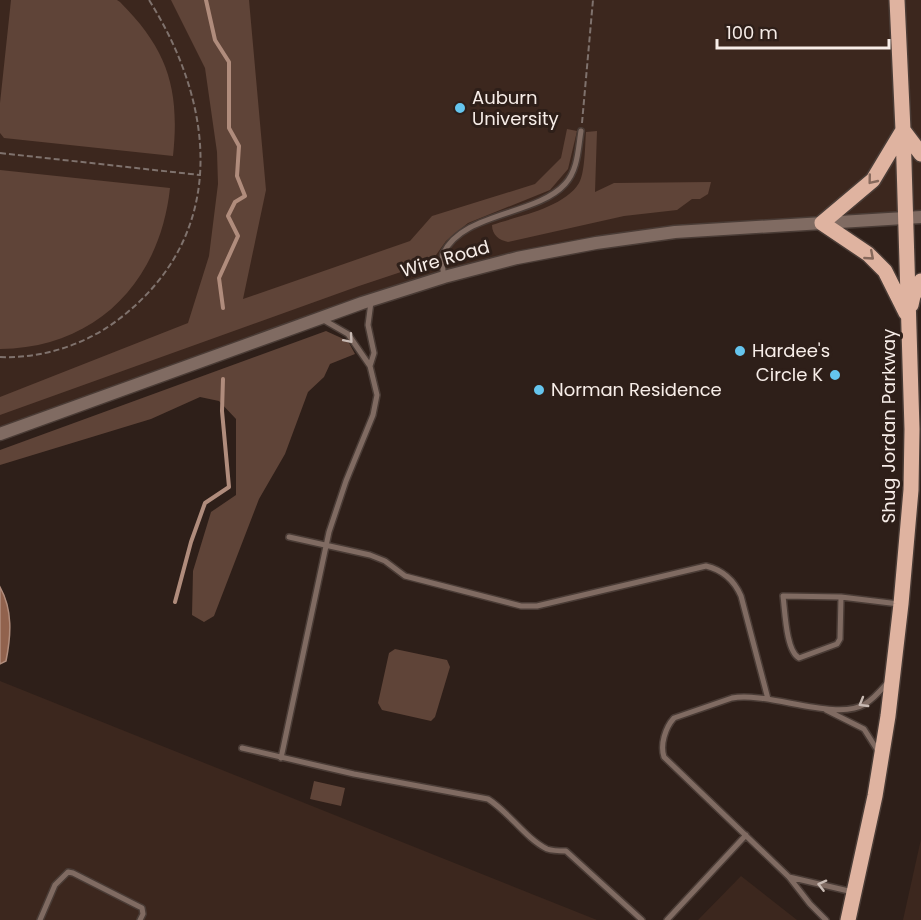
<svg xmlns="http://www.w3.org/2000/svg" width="921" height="920" font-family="Poppins,sans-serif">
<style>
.built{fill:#3c271e}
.green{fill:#5f4438}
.water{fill:#91624d;stroke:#b08c7c;stroke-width:1.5}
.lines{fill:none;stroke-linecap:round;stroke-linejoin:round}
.stream{stroke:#b08c7c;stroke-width:4}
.service-casing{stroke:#4a3c36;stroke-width:8}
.tertiary-casing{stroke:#4a3c36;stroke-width:15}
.primary-casing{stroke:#4a3c36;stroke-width:18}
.path{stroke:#7f726d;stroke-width:2;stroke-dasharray:6 3;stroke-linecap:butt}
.service{stroke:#806b62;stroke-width:5}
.tertiary{stroke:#806b62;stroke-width:12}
.primary{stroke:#dfb3a0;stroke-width:15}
.oneway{stroke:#86695c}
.oneway2{stroke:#c7b9b2}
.poi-dot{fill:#65c5ee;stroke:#2e1f19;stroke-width:2}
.labels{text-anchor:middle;stroke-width:6;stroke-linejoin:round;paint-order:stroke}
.poi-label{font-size:18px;fill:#f7ede8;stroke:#2e1f19;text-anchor:start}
.street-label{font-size:18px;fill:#f7ede8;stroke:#2e1f19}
</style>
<rect width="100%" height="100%" fill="#2e1f19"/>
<!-- built -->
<path class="built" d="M0,0H921V217L675,232L444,277L0,434Z
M0,681L167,748L597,920H0Z
M921,839V920H903Z
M741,876L797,920H698Z"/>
<!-- green -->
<path class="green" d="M11,0H117L120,2C168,50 180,89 173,156L4,138L0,133V103Z
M171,0H249L266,190L243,299L410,241L432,216L535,184L561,158L567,129L577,131L568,169L550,190L468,223L446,241L431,262L359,286L0,415V397L188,323L209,256L218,184L217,152L205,68Z
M597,131L595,192L614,183L711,182L708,194L700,199H692L677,210L624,216L508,242C499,240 492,235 492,225C518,216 564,208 579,183C585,173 585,145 586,132Z
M0,170L170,188C160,282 96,348 0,349Z
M326,331L348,341L355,354L330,364L324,377L308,392L285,454L259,499L214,616L204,622L192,615L193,571L211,512L236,495V419L219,401L200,397L151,419L0,465V450Z
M395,649L447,660L450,667L435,717L431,721L382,710L378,703L389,653Z
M314,781L345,788L341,806L310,799Z"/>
<!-- water -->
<path class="water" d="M0,587C13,610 11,636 6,661L0,664Z"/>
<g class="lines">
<!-- stream -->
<path class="stream" d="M206,0L215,40L229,62V128L239,146L237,176L245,196L235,202L228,216L238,236L219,278L223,308
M175,602L191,542L205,503L229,487L222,411L223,379"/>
<defs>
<path id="service" d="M444,277C443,270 441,260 443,254C462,212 536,216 565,184C578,170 578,149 581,131
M322,319L348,334L370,366
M289,537L370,555L385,561L405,576L521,606H537L706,566C723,570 734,580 741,596L768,699
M841,597L840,639L837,644L799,658C786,651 785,611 783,596L841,597L899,604
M826,710L864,729L878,751
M242,748L354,774L488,799C509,812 525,838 547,849C553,851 560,851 566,851L642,920
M281,758L329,532L346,481L373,415L377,395L370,366L374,353L368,325L371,302
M789,877L853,892
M40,920L55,885L68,872L73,873L142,908L143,914L140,920
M667,920L746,835
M826,920L810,904L789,877L664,757C660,745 665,728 674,718L732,698C767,691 836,722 865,704C874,699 882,689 889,681"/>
<path id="tertiary" d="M0,434L362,303L444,277L517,258L596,243L675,232L921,217"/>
<path id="primary" d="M903,130L873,180L822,223L868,254L885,271L906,313
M903,130L921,154
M911,305L913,296L921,281
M848,920L875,796L888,716L901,604L911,490L912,429L903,130L897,0"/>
</defs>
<!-- service casing -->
<use href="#service" class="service-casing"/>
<!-- tertiary casing -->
<use href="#tertiary" class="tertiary-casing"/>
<!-- primary casing -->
<use href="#primary" class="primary-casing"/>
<!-- path -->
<path class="path" d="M582,123L593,0
M0,153L200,175
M0,357C42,359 87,344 119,319C229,235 216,106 149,0"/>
<!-- service -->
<use href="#service" class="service"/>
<!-- tertiary -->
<use href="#tertiary" class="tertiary"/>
<!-- primary -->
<use href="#primary" class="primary"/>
</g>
<!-- one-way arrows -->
<defs><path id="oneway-chevron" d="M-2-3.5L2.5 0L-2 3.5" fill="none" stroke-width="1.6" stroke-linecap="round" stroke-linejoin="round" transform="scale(1.5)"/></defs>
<g class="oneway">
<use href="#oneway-chevron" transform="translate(872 180) rotate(129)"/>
<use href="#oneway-chevron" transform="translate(870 256) rotate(41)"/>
</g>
<g class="oneway2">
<use href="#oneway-chevron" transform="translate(349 339) rotate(49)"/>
<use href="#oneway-chevron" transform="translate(863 703) rotate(150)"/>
<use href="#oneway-chevron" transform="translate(822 885) rotate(-166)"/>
</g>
<!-- markers -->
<g class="poi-dot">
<circle cx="460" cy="108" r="6"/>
<circle cx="740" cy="351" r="6"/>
<circle cx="835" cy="375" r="6"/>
<circle cx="539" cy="390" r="6"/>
</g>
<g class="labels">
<!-- poi labels -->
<g class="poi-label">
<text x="472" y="104">Auburn<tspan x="472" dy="21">University</tspan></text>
<text x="752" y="357">Hardee's</text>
<text x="823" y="381" text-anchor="end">Circle K</text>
<text x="551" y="396">Norman Residence</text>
</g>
<!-- street labels -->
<g class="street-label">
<text transform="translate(445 259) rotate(-16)" y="6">Wire Road</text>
<text transform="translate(889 426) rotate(-90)" y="6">Shug Jordan Parkway</text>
</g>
</g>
<!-- scale -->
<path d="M717 39v9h172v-9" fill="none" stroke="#f7ede8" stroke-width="3"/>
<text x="726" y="39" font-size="18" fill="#f7ede8" stroke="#2e1f19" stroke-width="4.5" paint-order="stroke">100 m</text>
</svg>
